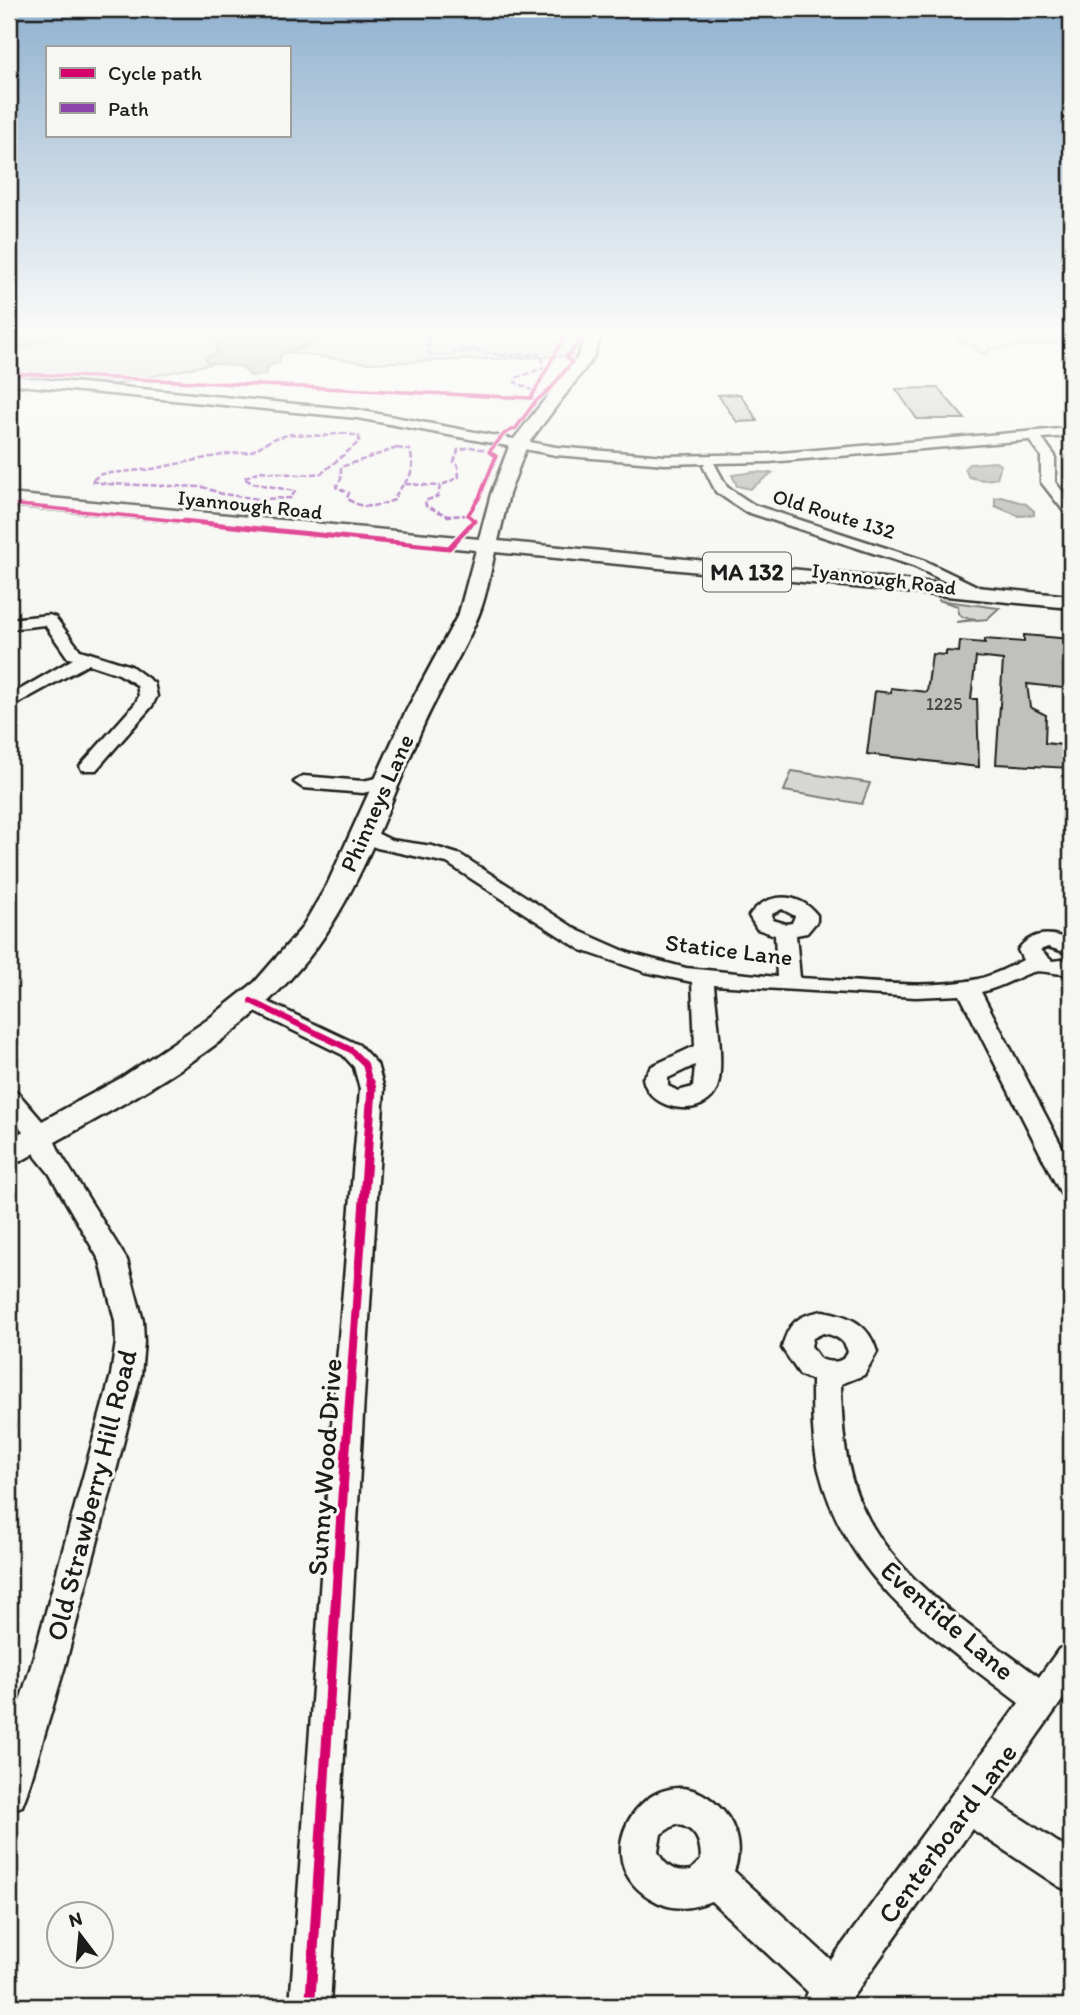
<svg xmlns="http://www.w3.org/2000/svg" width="1080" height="2015" font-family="Itim,sans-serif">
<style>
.green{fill:#d6d6d2;stroke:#797977;stroke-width:2}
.water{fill:#acaca9;stroke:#727271;stroke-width:2}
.building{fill:#c0c0bd;stroke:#1c1c1c;stroke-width:2}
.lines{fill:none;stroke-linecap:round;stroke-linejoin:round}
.minor-casing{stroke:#1c1c1c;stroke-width:5}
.major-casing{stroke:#1c1c1c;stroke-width:5}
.minor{fill:#f6f6f2;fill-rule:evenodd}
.major{fill:#f6f6f2;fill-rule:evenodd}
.quiet{stroke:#8e44ad;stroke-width:2.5;stroke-dasharray:6 2.5;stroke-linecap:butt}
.cycleway-far4-casing{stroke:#f6f6f2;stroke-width:6}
.cycleway-far3-casing{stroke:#f6f6f2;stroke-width:9}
.cycleway-far2-casing{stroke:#f6f6f2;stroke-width:10}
.cycleway-far1-casing{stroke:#f6f6f2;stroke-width:13}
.cycleway-casing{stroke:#f6f6f2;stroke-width:15}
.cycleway-far4{stroke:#d6006c;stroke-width:3.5}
.cycleway-far3{stroke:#d6006c;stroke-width:5}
.cycleway-far2{stroke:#d6006c;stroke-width:6}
.cycleway-far1{stroke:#d6006c;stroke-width:9}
.cycleway{stroke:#d6006c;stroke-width:10}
.labels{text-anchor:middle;stroke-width:6;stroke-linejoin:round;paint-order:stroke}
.far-number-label{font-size:18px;fill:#454544}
.far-street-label{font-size:21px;fill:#1c1c1c;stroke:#f6f6f2}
.shield{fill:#f6f6f2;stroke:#5d5d5c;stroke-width:2}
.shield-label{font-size:23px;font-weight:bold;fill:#1c1c1c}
.street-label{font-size:24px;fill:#1c1c1c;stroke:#f6f6f2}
.near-street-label{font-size:28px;fill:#1c1c1c;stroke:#f6f6f2}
</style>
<rect width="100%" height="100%" fill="#f6f6f2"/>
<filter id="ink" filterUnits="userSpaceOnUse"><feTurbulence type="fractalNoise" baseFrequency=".0143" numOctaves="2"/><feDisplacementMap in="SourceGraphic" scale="14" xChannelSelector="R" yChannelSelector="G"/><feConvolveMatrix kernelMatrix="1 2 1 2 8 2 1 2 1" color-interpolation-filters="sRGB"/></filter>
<g filter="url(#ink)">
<!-- green -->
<path class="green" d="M88,332H203L220,344L219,362L112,385L9,375V350L48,336Z
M327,332H584L577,356L368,363L287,352L307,347L328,335Z
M944,332H1071V341L990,349L987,355L977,351L975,346L960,342V338Z
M938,600L998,608H999L987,619L956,622L976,619L963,617L958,613V606Z
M792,771L870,783L862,804L784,791Z"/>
<!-- water -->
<path class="water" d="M9,332H125L54,337L9,353Z
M198,332H327L329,335C311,347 294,346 280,356V363L269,366L265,375L250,376L242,367L207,362L205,358L216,353V340Z
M995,462L1001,465L997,478C987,481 977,480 968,476L965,468L969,464Z
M754,472L772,473L750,489L737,486L732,475Z
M1002,497L1026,504L1034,511V515L1019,516L995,506V498Z"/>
<!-- building -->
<path class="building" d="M938,388L965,419H917L896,389Z
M740,394L750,408L757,421L737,422L718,395Z
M1024,635L1071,639V689L1027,684L1030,707L1046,715L1045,743L1071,746V768L996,764L1003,660L976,657L971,699H977L979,767L867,754L875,691L891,693V688L927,692L932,654L946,655V651L959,652L960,641L985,643V639L1024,642Z"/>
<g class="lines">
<defs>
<path id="minor" d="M9,376L357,410L556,447L665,456L769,454L1071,428V436L1042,438L1055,456V482L1071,502V515L1066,514L1041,482V456L1029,440L769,462L714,463L727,487L754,505L923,560L979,587L981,590L973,595L913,566L744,511L716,492L703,466L705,463L665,464L556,455L357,418L9,384Z
M49,615L55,617L80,650L131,666L154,683L157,696L152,706L96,770H82L80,766L135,704L139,696L137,685L119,674L89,664L9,708V696L73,659L68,658L45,625L9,629V619Z
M389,775L398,781L396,785L363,793L303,788L294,782L303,776L363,781Z
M364,827L391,840L432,846L461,855L579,931L629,953L686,968L777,977L775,935L757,929L749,916C765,892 799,891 817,915V921L807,933L796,935L800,978C854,980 927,991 978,979C994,975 1009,967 1023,960L1018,950C1031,931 1051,932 1071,940V954L1048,947L1040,950L1052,961L1071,959V973C1058,976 1043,969 1033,972C1015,978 1000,988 981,992L1071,1164V1197L1062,1195L1058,1188L960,995L916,997L714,985C716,1010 725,1067 717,1088C707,1119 649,1113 643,1078L652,1066L695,1046L692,982L645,972L581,950L447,863L377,848L367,844L354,833L357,829ZM782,909L795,916L792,923L786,924L773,920L772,914ZM695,1065L693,1087L678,1091L668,1086V1078Z
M251,994L359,1045L377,1064L384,1089L364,1397L330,2006H290L334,1397L360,1089L354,1067L343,1055L243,1006L240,1001L243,996Z
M9,1091L18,1093L49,1129L60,1153L127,1260L143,1321L144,1342L141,1375L65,1666L27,1793L22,1806L9,1811V1736L31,1666L111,1375L116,1342L115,1321L100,1261L49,1173L36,1157L29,1138L9,1115Z
M823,1311C850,1316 869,1324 877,1352L864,1375L841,1384C842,1425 844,1467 861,1504C894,1580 975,1629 1039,1677L1059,1649L1071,1644V1688L992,1799L1071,1851V1892L1058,1886L972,1829L846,2006H802L808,1992L711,1901C689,1910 671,1911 650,1898C575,1852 662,1740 723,1811C737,1827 742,1851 734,1871L831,1960L1019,1703C934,1638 847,1581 819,1470C812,1441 812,1409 812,1380L800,1375L782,1348C788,1323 798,1315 823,1311ZM823,1333C835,1335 845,1340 848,1352C843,1364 831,1363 820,1359L811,1346L813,1338ZM676,1824C696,1828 701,1841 701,1860L691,1870C674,1873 665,1866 658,1852L661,1834Z"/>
<path id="major" d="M587,332H602L593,358L527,445L509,494L498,541L1071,596V608L495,552C490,572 487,595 479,614C463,655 437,692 420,733C391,801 366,873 325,935C256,1039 126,1102 21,1161L9,1164V1139L121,1078L207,1020L255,982L301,929L327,885L405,713L459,613L476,550L9,505V494L479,539L491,494L510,444L578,357Z"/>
</defs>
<!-- minor casing -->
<use href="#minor" class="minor-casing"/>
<!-- major casing -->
<use href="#major" class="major-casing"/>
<!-- minor -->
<use href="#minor" class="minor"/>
<!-- major -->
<use href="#major" class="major"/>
<!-- quiet -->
<path class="quiet" d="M419,332L429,336L428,353L440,356L474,350L507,356L539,354L542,356L543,368L516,378L515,382L538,393
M342,433L359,436V442L322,473L300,475L260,471L244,478L252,483L295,491L291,498L259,499L222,494L203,487L107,484L91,481L101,474L152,469L226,454L250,452L273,439L291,434L324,436Z
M397,448L410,450C418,482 402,478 394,500C377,506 362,511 347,498L349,493L336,487L341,479V467Z
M405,484L440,486
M468,515L448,516L426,506L425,501L438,496L440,486L459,477L458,466L454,462L458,450L471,447L491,451"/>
<defs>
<path id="cycleway-far4" d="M9,373L531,398L567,332
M9,504L200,523
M472,523L474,521L468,515L479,498L496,456L489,452L504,434L516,428L535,402L552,387L572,362L565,356L570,354L585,332"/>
<path id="cycleway-far3" d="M183,521L449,548L474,521"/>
<path id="cycleway-far2" d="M251,1001L351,1050L365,1064L370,1084"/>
<path id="cycleway-far1" d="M343,1491L372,1089L370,1082"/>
<path id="cycleway" d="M310,2006L343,1489"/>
</defs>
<!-- cycleway-far4 casing -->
<use href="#cycleway-far4" class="cycleway-far4-casing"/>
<!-- cycleway-far3 casing -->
<use href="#cycleway-far3" class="cycleway-far3-casing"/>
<!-- cycleway-far2 casing -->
<use href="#cycleway-far2" class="cycleway-far2-casing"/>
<!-- cycleway-far1 casing -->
<use href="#cycleway-far1" class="cycleway-far1-casing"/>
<!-- cycleway casing -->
<use href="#cycleway" class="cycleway-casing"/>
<!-- cycleway-far4 -->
<use href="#cycleway-far4" class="cycleway-far4"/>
<!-- cycleway-far3 -->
<use href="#cycleway-far3" class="cycleway-far3"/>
<!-- cycleway-far2 -->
<use href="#cycleway-far2" class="cycleway-far2"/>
<!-- cycleway-far1 -->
<use href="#cycleway-far1" class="cycleway-far1"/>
<!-- cycleway -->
<use href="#cycleway" class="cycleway"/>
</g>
</g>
<!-- sky -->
<linearGradient id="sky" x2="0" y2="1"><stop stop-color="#90b1cf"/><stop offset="0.54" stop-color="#fbfbf9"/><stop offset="1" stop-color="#fbfbf9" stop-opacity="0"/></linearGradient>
<rect width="1080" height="615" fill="url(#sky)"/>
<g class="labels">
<!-- far-number labels -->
<g class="far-number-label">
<text x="944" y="710">1225</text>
</g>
<!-- far-street labels -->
<g class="far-street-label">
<text transform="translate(250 505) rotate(6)" y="7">Iyannough Road</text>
<text transform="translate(834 514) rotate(17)" y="7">Old Route 132</text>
<text transform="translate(884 579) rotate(7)" y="7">Iyannough Road</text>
</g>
<!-- shield labels -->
<rect class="shield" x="703" y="552.5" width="88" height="39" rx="5"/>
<g class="shield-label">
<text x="747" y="580">MA 132</text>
</g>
<!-- street labels -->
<g class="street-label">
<text transform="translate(377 803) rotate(-66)" y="8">Phinneys Lane</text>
<text transform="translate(729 950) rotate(7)" y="8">Statice Lane</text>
</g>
<!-- near-street labels -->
<g class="near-street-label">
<text transform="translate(324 1467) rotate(-86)" y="10">Sunny Wood Drive</text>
<text transform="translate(91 1495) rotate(-76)" y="10">Old Strawberry Hill Road</text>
<text transform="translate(948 1620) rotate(41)" y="10">Eventide Lane</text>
<text transform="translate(947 1833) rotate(-54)" y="10">Centerboard Lane</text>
</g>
</g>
<!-- margin -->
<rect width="1080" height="2015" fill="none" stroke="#f6f6f2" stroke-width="35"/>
<rect x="18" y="18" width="1045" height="1980" fill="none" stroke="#1c1c1c" stroke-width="2.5" filter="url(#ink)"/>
<!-- legend -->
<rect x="46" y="46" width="245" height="91" fill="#f6f6f2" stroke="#9f9f9c" stroke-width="2"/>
<rect x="60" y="68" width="35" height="10" fill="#d6006c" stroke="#9f9f9c" stroke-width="2"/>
<text x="108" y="80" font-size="21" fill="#1c1c1c">Cycle path</text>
<rect x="60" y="103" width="35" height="10" fill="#8e44ad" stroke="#9f9f9c" stroke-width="2"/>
<text x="108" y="116" font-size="21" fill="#1c1c1c">Path</text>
<!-- north arrow -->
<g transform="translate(80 1935) rotate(344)"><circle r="33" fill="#f6f6f2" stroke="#9f9f9c" stroke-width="2"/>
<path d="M0-5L12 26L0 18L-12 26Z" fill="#1c1c1c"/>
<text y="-10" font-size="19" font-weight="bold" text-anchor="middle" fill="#1c1c1c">N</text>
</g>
</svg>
